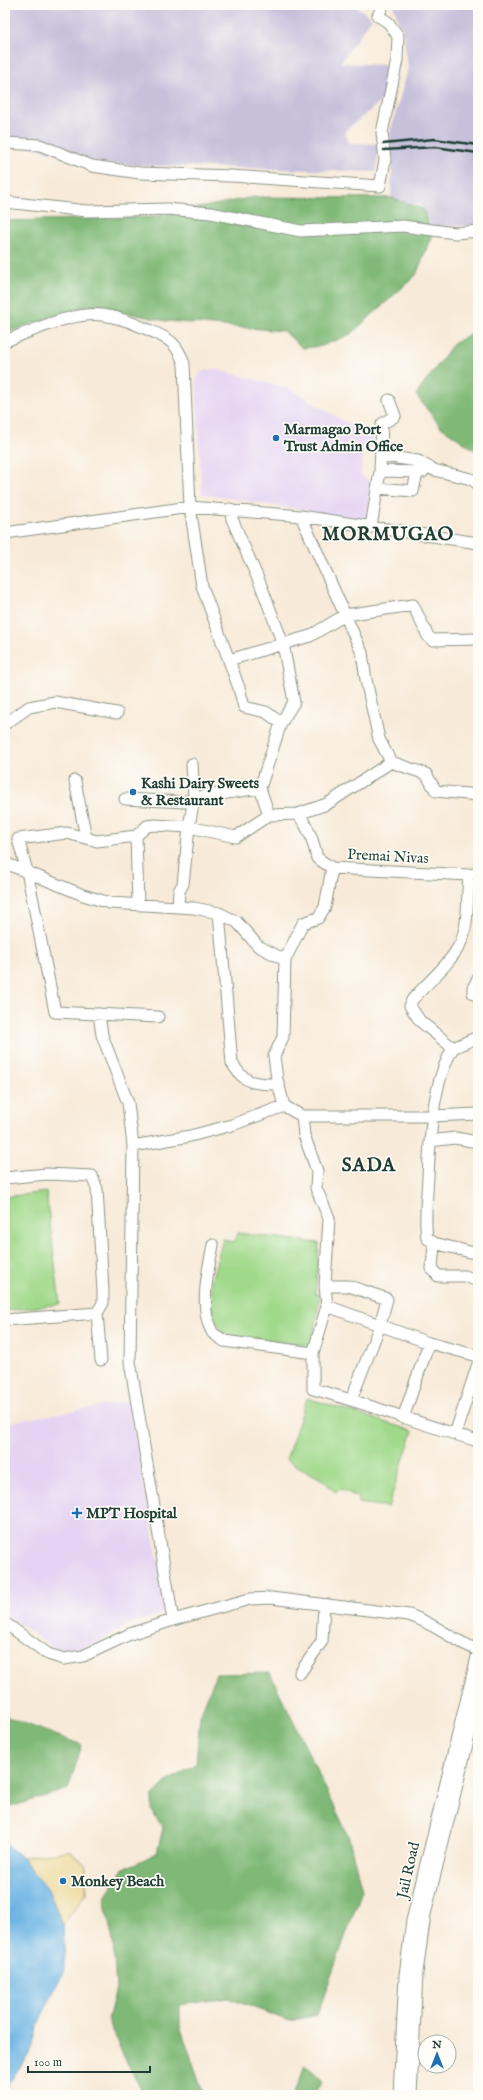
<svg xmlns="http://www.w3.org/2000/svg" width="483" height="2100" font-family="'IM FELL English',serif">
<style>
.built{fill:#e4d3f2}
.industrial{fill:#c6c0da}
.green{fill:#a1d98b;stroke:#608b60}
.forest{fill:#80b977;stroke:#507b56}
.sand{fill:#eeda9e;stroke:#868c69}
.water{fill:#6bb3e3;stroke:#45788c}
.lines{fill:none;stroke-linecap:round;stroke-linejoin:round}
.minor-casing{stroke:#8c9486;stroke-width:13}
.major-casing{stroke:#8c9486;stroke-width:15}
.minor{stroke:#fff;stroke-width:11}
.major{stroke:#fff;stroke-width:13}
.rail{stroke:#1f3d34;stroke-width:2.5}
.poi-dot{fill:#1f6fb2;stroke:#fdfcf7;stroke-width:1.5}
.labels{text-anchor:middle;stroke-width:3.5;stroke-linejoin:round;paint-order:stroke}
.poi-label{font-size:15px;font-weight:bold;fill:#1f3d34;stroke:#fdfcf7;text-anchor:start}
.street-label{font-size:15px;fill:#1f3d34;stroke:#fdfcf7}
.district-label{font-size:19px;font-weight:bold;letter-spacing:1px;fill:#1f3d34;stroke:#fdfcf7}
</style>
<rect width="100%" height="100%" fill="#fdfcf7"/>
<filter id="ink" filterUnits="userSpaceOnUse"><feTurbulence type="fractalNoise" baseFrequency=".025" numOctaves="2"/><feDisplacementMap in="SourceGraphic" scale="8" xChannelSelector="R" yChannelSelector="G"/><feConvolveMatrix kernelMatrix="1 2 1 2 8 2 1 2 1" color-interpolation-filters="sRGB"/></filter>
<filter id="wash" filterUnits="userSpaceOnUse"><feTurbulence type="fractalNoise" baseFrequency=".012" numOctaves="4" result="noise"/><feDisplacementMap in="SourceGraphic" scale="16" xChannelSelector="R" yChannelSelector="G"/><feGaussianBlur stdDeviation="0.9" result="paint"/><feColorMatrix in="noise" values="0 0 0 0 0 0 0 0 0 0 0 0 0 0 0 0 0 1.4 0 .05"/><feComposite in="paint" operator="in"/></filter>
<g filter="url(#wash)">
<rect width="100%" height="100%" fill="#f8ead8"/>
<!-- built -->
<path class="built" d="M214,369L288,388L374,439V447L362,452L361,475L373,484L366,520L202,494L196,380L202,371Z
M128,1401L166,1604L161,1615L133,1622L93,1645L69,1651L52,1647L5,1614V1423Z"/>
<!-- industrial -->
<path class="industrial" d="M5,5H354L372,18L340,63L388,65L386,97L345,131L349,143L379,144L376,172L103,164L5,141Z
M393,5H478V225L432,227L420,204L391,203L392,157L390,133L408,69L404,36Z"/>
<!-- green -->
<path class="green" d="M46,1192L60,1304L5,1311V1197Z
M238,1233L319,1243L315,1294L320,1295L312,1346L223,1334L212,1312L211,1281L223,1239L234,1242Z
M307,1398L413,1431L388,1507L358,1503V1497L340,1489L335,1492L323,1480L286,1460Z"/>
<!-- forest -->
<path class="forest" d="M254,197L392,198L423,209L432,235L416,275L351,334L322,346L302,348L284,331L166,321L89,305L5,333V221L152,217Z
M478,329V452L441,427L416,395L453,344Z
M270,1673L348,1835L362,1890L317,2015L289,2021L228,1998L180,2005V2026L204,2095H144L122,2053L108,2019L116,1989L113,1941L104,1899L122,1870L157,1853L163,1828L152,1811V1797L165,1783L196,1764L200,1716L216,1674Z
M5,1716L82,1745L68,1789L7,1808L5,1812Z
M306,2065L323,2081L316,2091V2095H292Z"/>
<!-- sand -->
<path class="sand" d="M69,1851L86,1865V1893L63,1925L49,1892L22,1857Z"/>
<!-- water -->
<path class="water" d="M5,1844L22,1857L49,1892L63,1925L65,1968L38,2024L32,2049L5,2089Z"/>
</g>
<g filter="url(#ink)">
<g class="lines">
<defs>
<path id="minor" d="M5,143L40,145L92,166L140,173L231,176L380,186L385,160L382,133L397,60L398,36L388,22L378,16L383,5
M5,202L87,211L167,209L211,213L301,231L403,226L455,233L478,231
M5,341C33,331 73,311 102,315C119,317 133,323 149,330C169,339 177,342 184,364L190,507L202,586L239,688L244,707L266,712L281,723
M382,456L418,461L434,470L471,479L478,484
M380,471L423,472
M377,488L413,491L417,473
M230,509L232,519L262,588L283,644L294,702L281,723L260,788L269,815
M301,516L362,653L366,680L379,739L391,762L426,774L436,791L478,795
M371,527L380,471L382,424L395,416L389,400
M5,533L190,507L301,516L478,543
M229,660L310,636L345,615L413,605L428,636L432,640L478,639
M5,724L29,707L55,702L117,713
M75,781L86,838
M125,799L185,802L194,798L260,788
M298,814C309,828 313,840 317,858L332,868
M136,836L138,904
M5,863L83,895L110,903L194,908L219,913L237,922L258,946L285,960L283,1037L274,1056L277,1079L284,1106L302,1116H432L478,1114
M178,907L179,891L183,884L189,827L194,798L192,764
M219,913L232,1063C244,1084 255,1084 278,1084
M285,960L303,923L318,918L325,907L332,868L469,875L478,873
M478,979L473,988V993L478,997
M99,1014L102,1035L128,1103L133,1146L130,1362L173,1620
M158,1017L55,1012L27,871L18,839L67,833L97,841L136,836L147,826L155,825L189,827L236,837L269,815L298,814L327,804L391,762
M478,1037L453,1048C432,1084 430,1137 428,1177C427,1198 424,1217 427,1238L434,1243L478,1254
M453,1048L420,1021L410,1006L412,1000C426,984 450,964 460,944C469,927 467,895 469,875
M302,1116L304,1135L317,1171L316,1188L329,1218L325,1286L327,1306L313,1353
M430,1141L455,1138L478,1142
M133,1146L190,1136L232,1125L284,1106
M5,1178L47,1174L92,1176L97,1189L103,1291V1303L97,1313L5,1320
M434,1243L432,1269L438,1276H465L478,1281
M213,1245C208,1270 199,1308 212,1332C214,1335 221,1338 224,1341L313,1353V1389C369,1404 423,1425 478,1441
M325,1286H349L387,1299L380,1325L351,1400
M327,1306L429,1343L478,1356
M97,1313L101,1360
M403,1418L429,1343
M455,1434L478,1364
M5,1623L48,1654L64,1659L83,1656L130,1634L173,1620L250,1599L271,1598L409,1615C436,1624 453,1641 478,1650
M300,1673L322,1641L324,1605"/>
<path id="major" d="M400,2095L406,1975L413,1921L478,1657
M410,2095L416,1973L424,1914L478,1696"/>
</defs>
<!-- minor casing -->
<use href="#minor" class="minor-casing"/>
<!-- major casing -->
<use href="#major" class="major-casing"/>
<!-- minor -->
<use href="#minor" class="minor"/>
<!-- major -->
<use href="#major" class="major"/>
<!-- rail -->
<path class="rail" d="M383,144L434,139L478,145
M384,150L435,147L478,153"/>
</g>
</g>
<!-- markers -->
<g class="poi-dot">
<circle cx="276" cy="438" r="4"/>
<circle cx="133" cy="792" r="4"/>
<path d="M75 1507h4v4h4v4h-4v4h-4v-4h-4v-4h4z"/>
<circle cx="63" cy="1881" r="4"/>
</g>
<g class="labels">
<!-- poi labels -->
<g class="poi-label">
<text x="284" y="434">Marmagao Port<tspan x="284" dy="17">Trust Admin Office</tspan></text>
<text x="141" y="788">Kashi Dairy Sweets<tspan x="141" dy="17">&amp; Restaurant</tspan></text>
<text x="86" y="1518">MPT Hospital</text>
<text x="71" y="1886">Monkey Beach</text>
</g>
<!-- street labels -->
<g class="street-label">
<text transform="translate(388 856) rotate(3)" y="5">Premai Nivas</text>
<text transform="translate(408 1870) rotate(-77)" y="5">Jail Road</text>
</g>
<!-- district labels -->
<g class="district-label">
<text x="388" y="540">MORMUGAO</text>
<text x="369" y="1171">SADA</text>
</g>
</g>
<!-- margin -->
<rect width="483" height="2100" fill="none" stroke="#fdfcf7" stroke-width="20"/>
<!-- north arrow -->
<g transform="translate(437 2054)"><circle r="19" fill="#fdfcf7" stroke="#a4b0a9"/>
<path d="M0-3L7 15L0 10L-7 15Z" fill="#1f6fb2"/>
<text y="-6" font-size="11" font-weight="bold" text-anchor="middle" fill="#1f3d34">N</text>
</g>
<!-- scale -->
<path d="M28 2066v6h122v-6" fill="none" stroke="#1f3d34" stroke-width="2"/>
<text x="34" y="2066" font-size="12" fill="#1f3d34" stroke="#fdfcf7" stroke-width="3" paint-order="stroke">100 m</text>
</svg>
